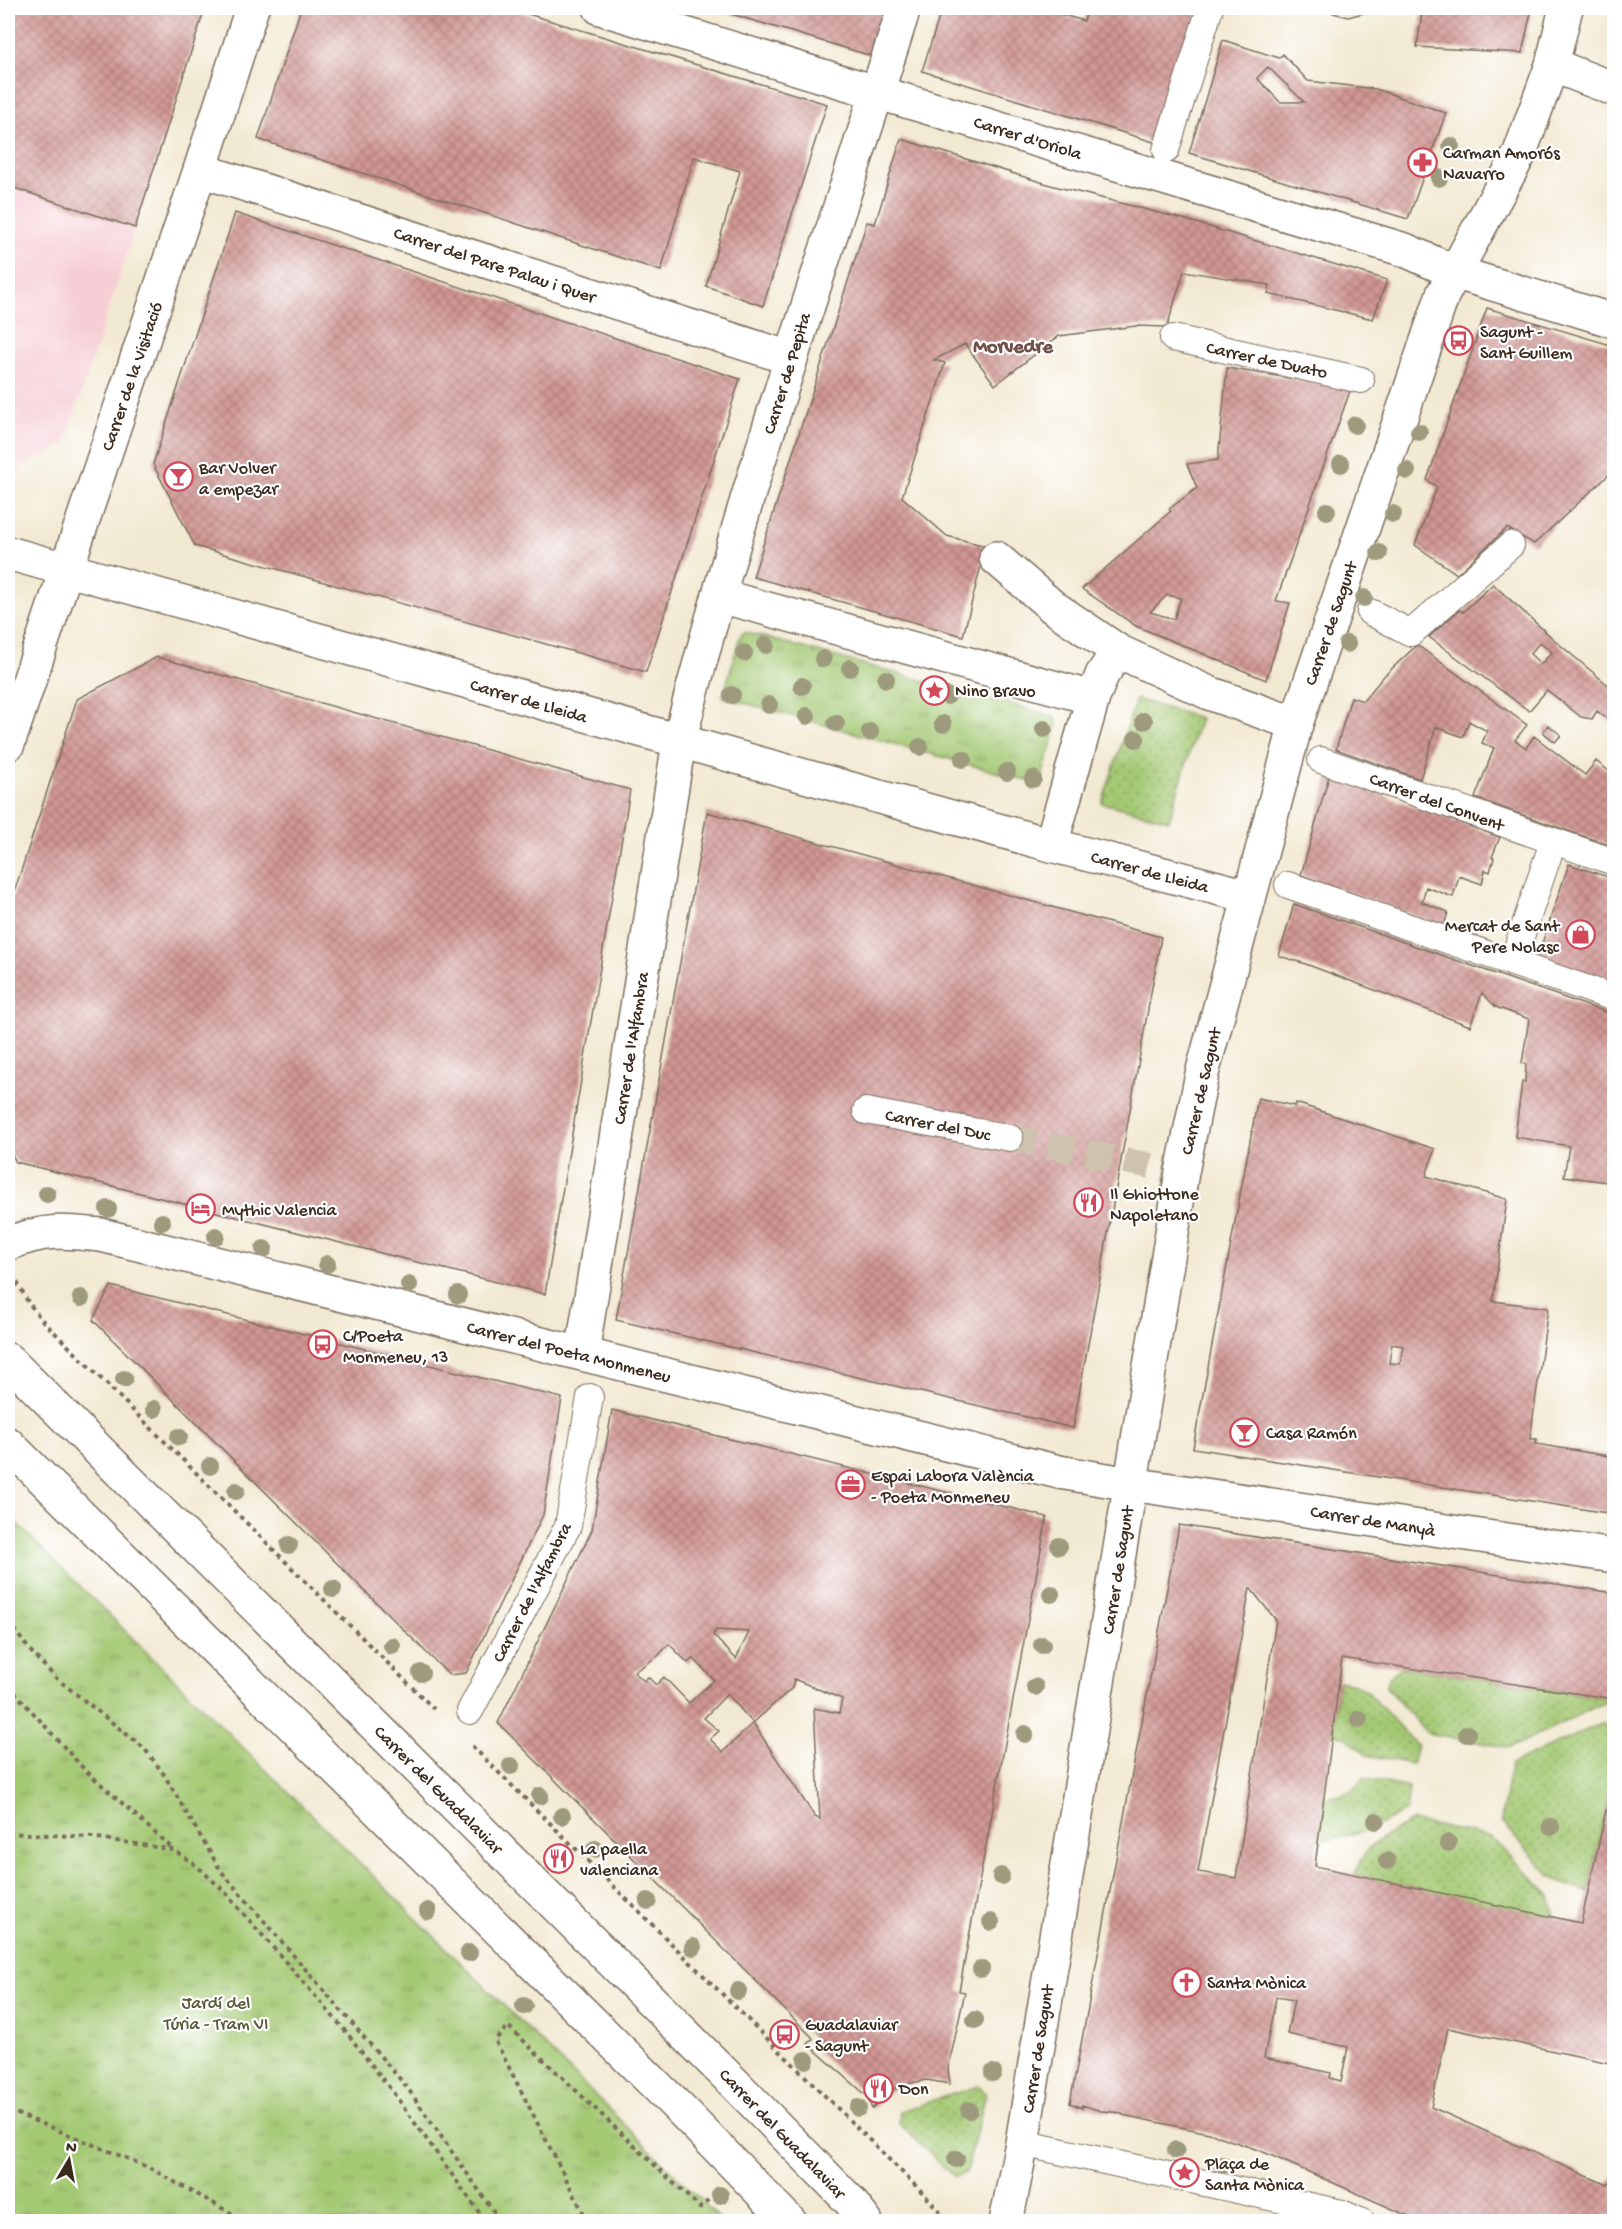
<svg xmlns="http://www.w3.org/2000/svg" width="1622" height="2229" font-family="'Gochi Hand',sans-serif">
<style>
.built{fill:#f6cfd6}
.grass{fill:url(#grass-dots);stroke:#707a48;stroke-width:1.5}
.park{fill:url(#park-tufts);stroke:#707a48;stroke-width:1.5}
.building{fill:url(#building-cross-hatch);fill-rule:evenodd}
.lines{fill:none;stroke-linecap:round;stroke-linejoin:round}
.pedestrian-tunnel{stroke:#cdc3ae;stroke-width:26;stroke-dasharray:26 13;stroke-linecap:butt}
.pedestrian-casing{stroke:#7b6d5d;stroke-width:28}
.minor-casing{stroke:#7b6d5d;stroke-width:36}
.tertiary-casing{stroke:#7b6d5d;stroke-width:36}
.secondary-casing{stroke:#7b6d5d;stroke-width:36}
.primary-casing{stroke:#7b6d5d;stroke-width:36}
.path{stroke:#7b6d5d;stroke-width:4;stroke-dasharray:4.5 4.5;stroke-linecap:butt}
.pedestrian{stroke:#fff;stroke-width:26}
.minor{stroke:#fff;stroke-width:33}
.tertiary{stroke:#fff;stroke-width:33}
.secondary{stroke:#fff;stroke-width:33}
.primary{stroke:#fff;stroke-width:33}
.tree{fill:#9e9a7d}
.labels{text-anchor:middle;stroke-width:4.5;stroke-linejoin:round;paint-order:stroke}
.street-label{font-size:18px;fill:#3b2a1e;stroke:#fff}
.poi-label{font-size:18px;fill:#3b2a1e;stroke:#fff;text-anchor:start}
.park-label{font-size:18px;fill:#5a5a38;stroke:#fff}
.neighbourhood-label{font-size:20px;font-weight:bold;fill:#705047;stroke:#fff}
</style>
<defs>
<pattern id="grass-dots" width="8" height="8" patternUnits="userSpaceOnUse" patternTransform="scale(1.5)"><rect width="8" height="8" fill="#a4c973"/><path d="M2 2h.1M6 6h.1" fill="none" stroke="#87a35e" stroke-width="1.8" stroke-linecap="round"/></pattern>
<pattern id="park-tufts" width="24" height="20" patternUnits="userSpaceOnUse" patternTransform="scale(1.5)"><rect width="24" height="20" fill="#a4c973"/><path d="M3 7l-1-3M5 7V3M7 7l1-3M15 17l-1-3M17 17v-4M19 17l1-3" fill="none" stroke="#87a35e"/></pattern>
<pattern id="building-cross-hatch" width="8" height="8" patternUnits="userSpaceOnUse" patternTransform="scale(1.5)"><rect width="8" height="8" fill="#d19794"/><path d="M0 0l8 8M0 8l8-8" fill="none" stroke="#ab7b78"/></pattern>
</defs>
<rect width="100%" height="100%" fill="#fff"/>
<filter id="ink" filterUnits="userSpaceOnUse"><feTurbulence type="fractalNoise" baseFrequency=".0167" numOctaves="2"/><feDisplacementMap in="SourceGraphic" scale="12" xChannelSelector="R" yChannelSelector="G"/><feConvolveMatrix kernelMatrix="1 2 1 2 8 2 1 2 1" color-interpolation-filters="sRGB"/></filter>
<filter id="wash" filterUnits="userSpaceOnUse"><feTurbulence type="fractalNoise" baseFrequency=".008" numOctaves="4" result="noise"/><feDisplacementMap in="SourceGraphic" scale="24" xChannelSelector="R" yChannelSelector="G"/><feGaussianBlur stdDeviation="1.35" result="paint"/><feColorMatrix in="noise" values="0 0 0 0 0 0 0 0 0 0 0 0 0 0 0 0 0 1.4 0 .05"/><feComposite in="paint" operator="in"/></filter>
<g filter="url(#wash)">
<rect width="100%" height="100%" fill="#f2e9d2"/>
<!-- built -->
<path class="built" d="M8,186L135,228L65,444L8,475Z"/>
<!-- grass -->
<path class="grass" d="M1136,699L1200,718L1169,820L1102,803Z
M1401,1667L1612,1699L1510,1748L1427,1733L1386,1687L1390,1676Z
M1339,1681L1355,1684L1367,1691L1417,1746L1412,1764L1367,1755L1346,1737L1333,1734Z
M1602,1723L1607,1727L1614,1761V1770L1588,1892L1561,1883L1552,1877L1501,1821L1511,1764Z
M1363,1778L1409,1788L1406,1811C1372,1829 1357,1837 1318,1840L1324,1798C1344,1795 1351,1795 1363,1778Z
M1412,1821L1491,1837L1550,1896L1555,1918L1354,1875C1367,1840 1382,1839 1412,1821Z
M978,2086L986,2093L966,2173L954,2177L899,2124L900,2111Z"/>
<!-- park -->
<path class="park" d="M745,632L1053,716L1057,720V725L1040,784L723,697L740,636Z
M8,1515L722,2221H8Z"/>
<g id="blocks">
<!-- building -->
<path class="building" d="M8,8H205L135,228L8,186Z
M301,8H508L827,104L763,306L706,286L740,171L694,157L661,271L258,139Z
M711,8H887L872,56Z
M942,8H1039L1084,21L1088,8H1199L1157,143L922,71Z
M1334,8H1383L1348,17L1333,13Z
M1421,8H1532L1522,53L1417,47L1422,13Z
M1223,40L1279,58L1283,54L1308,81L1376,89L1446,113L1408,219L1189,153ZM1268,67L1304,102H1280L1257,78Z
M901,139L1054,186L1183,219L1387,280L1373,319L1268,294L1270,285L1184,271L1167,327L1136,326L1059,336L995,385L965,344L934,360L945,363L902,497L947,536L986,546L963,636L753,577L867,222L875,224Z
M235,213L740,379L646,672L195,546L153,464Z
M1487,308L1614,346V470L1534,544L1507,528L1457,574L1415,545L1437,487L1427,480Z
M1227,368L1351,388L1276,601L1290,603L1266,680L1136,626L1082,589L1171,511L1169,509L1197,488L1187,464L1218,460ZM1167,595L1181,598L1174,619L1150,612Z
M1493,584L1559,644L1614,690V724L1597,711L1592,719L1581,717L1547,690L1529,711L1429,637L1459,610L1463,612ZM1540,642L1552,652L1541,664L1530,654Z
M1417,645L1527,725L1515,740L1526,748L1534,736L1585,775L1596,761L1614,775V847L1475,798L1494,748L1482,743L1487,731L1469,721L1463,737L1436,727L1420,779L1336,749L1351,697L1363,701L1384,676Z
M157,657L630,790L545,1294L16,1162L8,1147V911L77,699Z
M1548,725L1561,735L1555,742L1543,732Z
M1329,776L1500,837L1492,857L1494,858L1490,872L1485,870L1482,884L1459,876L1453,897L1426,887L1422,902L1448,912L1444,926L1301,875Z
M707,812L1161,937L1073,1428L616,1320Z
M1569,864L1614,879V985L1537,958Z
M1294,904L1614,1015V1183L1564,1176L1569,1146L1515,1137L1522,1082H1525L1526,1064L1522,1063L1529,1019L1496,1007L1482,993L1470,1026L1303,963L1279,956Z
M1258,1098L1295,1106L1296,1103L1435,1149L1426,1176L1507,1199L1493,1301L1548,1308L1530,1439H1537L1536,1444L1614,1457V1514L1193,1448ZM1392,1344L1403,1346L1400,1364L1389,1363Z
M111,1286L562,1398L543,1515L466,1673L449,1675L93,1320Z
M612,1410L1047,1517L959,1991L965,1992L948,2069L950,2084L927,2080L901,2085L888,2092L872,2109L867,2096L808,2044L813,2039L812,2037L498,1723L592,1530ZM716,1630L749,1632L736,1659L713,1635ZM669,1644L688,1663L693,1658L714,1680L689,1703L664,1677L656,1685L648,1677L644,1681L634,1672L658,1656ZM794,1679L842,1699L839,1713L814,1708L820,1819L815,1817L753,1723L792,1688ZM727,1694L753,1723L723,1752L710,1739L719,1731L704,1718Z
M1179,1525L1614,1593V1699L1342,1658L1315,1866L1581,1923L1614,1775V2064L1448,2028L1431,2107L1607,2185L1614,2177V2222H1422L1261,2151L1209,2133L1122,2115V2113L1101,2111L1082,2105V2108L1070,2103ZM1250,1588L1276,1620L1236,1878L1198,1872ZM1276,1997L1294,2000L1287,2034L1348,2047L1341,2081L1330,2078L1331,2073L1264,2058Z"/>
</g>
</g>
<g filter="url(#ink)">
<use href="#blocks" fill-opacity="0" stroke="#7b6d5d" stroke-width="1.5"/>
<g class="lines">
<!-- pedestrian-tunnel -->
<path class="pedestrian-tunnel" d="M1010,1138L1182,1172"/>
<defs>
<path id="pedestrian" d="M1166,150L1210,8
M1173,338L1361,380
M1370,612L1411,633L1511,545
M1321,760L1614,862
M1288,885L1614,998
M1512,963L1553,842
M866,1111L1010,1138
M470,1711L568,1526L590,1397
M1022,2143L1342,2213L1362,2222"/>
<path id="minor" d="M600,8L829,78L1405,250L1454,272L1614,321
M1552,65L1614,89
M200,170L790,358
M8,553L1051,845L1248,896
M996,558L1053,607L1118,651L1209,693L1296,724
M720,596L1093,698
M8,744L200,170L252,8
M1051,845L1093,698L1102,675L1118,651
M8,1244C44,1229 64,1231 101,1235L1059,1472L1131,1484L1614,1556
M582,1354L679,742C742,494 827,252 904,8"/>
<path id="tertiary" d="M1006,2222L1022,2143L1182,1172L1202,1074L1296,724L1443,294L1519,155L1552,65L1566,8"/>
<path id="secondary" d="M8,1444L685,2114L790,2222"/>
<path id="primary" d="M8,1360L735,2084L849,2200L866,2222"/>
</defs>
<!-- pedestrian casing -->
<use href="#pedestrian" class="pedestrian-casing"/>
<!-- minor casing -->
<use href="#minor" class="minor-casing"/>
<!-- tertiary casing -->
<use href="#tertiary" class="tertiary-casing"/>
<!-- secondary casing -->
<use href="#secondary" class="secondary-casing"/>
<!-- primary casing -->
<use href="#primary" class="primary-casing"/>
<!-- path -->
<path class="path" d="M17,1282L28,1302L42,1320L434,1709
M8,1622L33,1654L56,1678L144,1748L163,1773L221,1871L406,2086L501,2222
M8,1685L84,1769L173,1849
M472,1746L923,2193L949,2222
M8,1833L92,1837L174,1850L198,1867L223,1890L343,2028L392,2091L486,2222
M8,2110L148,2167L247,2222
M588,2222L495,2040L508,2026L700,2208L710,2199L711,2201"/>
<!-- pedestrian -->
<use href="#pedestrian" class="pedestrian"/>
<!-- minor -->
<use href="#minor" class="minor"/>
<!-- tertiary -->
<use href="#tertiary" class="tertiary"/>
<!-- secondary -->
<use href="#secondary" class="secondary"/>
<!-- primary -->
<use href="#primary" class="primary"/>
</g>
<!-- trees -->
<g class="tree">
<circle cx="1451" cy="146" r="9"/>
<circle cx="1439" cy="178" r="9"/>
<circle cx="1355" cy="425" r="9"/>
<circle cx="1419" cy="432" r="9"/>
<circle cx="1341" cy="464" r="9"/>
<circle cx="1407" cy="471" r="9"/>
<circle cx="1327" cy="511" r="9"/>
<circle cx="1393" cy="514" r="9"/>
<circle cx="1379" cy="553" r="9"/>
<circle cx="1364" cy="598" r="9"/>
<circle cx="1347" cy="644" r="9"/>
<circle cx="766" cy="645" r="9"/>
<circle cx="744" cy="653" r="9"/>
<circle cx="823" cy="659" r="9"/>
<circle cx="850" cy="668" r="9"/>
<circle cx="886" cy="679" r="9"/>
<circle cx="802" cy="686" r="9"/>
<circle cx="732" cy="695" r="9"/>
<circle cx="947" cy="696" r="9"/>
<circle cx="769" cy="705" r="9"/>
<circle cx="807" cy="716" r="9"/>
<circle cx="1144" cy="721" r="9"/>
<circle cx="836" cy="723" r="9"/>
<circle cx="943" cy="724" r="9"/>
<circle cx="1044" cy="729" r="9"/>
<circle cx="870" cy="732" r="9"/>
<circle cx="1136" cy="739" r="9"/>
<circle cx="920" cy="747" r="9"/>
<circle cx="963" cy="759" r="9"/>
<circle cx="1007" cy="772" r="9"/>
<circle cx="1033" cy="779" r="9"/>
<circle cx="47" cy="1194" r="9"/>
<circle cx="108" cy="1209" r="9"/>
<circle cx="162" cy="1222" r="9"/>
<circle cx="216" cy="1236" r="9"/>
<circle cx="264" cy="1249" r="9"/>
<circle cx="327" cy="1264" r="9"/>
<circle cx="409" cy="1285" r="9"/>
<circle cx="458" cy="1295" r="9"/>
<circle cx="81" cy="1298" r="9"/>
<circle cx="124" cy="1379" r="9"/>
<circle cx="154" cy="1409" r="9"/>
<circle cx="179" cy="1437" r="9"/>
<circle cx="210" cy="1466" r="9"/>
<circle cx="236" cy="1491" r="9"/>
<circle cx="289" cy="1545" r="9"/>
<circle cx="1059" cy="1546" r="9"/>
<circle cx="333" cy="1589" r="9"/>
<circle cx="1051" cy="1594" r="9"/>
<circle cx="1042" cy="1645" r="9"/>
<circle cx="392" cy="1646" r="9"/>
<circle cx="421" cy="1673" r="9"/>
<circle cx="1035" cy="1687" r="9"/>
<circle cx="1359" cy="1719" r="9"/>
<circle cx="1025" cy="1734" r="9"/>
<circle cx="1467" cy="1734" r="9"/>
<circle cx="511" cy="1766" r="9"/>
<circle cx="540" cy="1796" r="9"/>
<circle cx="562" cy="1816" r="9"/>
<circle cx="1376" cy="1821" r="9"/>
<circle cx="1551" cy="1827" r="9"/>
<circle cx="1448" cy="1843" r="9"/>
<circle cx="595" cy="1849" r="9"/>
<circle cx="1387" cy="1861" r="9"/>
<circle cx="1001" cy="1876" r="9"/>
<circle cx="648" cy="1901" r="9"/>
<circle cx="428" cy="1911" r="9"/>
<circle cx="991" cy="1922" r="9"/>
<circle cx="693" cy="1947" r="9"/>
<circle cx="469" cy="1953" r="9"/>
<circle cx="981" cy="1969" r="9"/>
<circle cx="738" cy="1991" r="9"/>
<circle cx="524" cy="2006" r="9"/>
<circle cx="975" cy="2020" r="9"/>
<circle cx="806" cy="2060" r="9"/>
<circle cx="993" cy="2073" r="9"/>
<circle cx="858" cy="2108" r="9"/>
<circle cx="969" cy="2110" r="9"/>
<circle cx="1176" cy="2150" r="9"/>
<circle cx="956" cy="2159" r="9"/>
<circle cx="1222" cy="2165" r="9"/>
<circle cx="720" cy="2195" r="9"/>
</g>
</g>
<!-- icons -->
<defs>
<symbol id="pharmacy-ring" viewBox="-11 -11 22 22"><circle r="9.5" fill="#fff" stroke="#d1495b" stroke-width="1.5"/><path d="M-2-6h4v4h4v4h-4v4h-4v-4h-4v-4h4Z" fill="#d1495b"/></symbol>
<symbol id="bus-ring" viewBox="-11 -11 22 22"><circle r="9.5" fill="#fff" stroke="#d1495b" stroke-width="1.5"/><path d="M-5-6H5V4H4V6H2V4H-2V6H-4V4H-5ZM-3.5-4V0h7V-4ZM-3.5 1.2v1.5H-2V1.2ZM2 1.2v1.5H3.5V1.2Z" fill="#d1495b"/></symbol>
<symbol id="bar-ring" viewBox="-11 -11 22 22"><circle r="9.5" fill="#fff" stroke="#d1495b" stroke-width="1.5"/><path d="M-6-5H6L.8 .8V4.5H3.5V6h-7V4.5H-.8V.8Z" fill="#d1495b"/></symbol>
<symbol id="sight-ring" viewBox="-11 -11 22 22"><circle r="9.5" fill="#fff" stroke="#d1495b" stroke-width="1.5"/><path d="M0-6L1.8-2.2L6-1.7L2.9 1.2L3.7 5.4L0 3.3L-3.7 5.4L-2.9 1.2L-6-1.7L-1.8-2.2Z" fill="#d1495b"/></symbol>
<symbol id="shop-ring" viewBox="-11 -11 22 22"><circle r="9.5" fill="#fff" stroke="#d1495b" stroke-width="1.5"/><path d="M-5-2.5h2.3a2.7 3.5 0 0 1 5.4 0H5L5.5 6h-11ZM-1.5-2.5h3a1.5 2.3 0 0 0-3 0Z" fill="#d1495b"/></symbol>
<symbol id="restaurant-ring" viewBox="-11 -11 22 22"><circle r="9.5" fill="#fff" stroke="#d1495b" stroke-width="1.5"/><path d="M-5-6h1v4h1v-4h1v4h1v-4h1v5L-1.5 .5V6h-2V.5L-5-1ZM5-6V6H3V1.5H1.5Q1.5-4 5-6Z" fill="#d1495b"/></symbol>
<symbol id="hotel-ring" viewBox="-11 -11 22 22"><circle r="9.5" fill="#fff" stroke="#d1495b" stroke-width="1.5"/><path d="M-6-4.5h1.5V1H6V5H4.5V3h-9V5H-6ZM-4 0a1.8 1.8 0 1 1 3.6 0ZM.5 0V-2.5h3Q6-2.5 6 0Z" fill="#d1495b"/></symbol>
<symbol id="office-ring" viewBox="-11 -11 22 22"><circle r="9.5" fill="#fff" stroke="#d1495b" stroke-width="1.5"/><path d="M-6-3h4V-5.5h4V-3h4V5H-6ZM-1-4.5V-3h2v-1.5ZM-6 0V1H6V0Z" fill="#d1495b"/></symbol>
<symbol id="church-ring" viewBox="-11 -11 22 22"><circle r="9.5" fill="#fff" stroke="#d1495b" stroke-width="1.5"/><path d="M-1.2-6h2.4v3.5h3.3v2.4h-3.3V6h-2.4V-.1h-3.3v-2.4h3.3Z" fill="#d1495b"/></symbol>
</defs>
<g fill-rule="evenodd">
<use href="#pharmacy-ring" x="1406" y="146" width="33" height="33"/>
<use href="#bus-ring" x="1442" y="324" width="33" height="33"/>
<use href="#bar-ring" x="162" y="460" width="33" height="33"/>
<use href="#sight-ring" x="918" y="674" width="33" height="33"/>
<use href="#shop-ring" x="1564" y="918" width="33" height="33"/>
<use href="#restaurant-ring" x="1072" y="1186" width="33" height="33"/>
<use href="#hotel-ring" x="184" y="1192" width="33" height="33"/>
<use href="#bus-ring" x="306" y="1328" width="33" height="33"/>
<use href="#bar-ring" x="1228" y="1416" width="33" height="33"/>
<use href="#office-ring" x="834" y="1468" width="33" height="33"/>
<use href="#restaurant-ring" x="542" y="1842" width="33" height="33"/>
<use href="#church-ring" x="1170" y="1966" width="33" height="33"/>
<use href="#bus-ring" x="768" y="2018" width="33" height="33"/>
<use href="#restaurant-ring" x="862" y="2072" width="33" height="33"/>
<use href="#sight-ring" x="1168" y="2156" width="33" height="33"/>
</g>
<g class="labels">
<!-- street labels -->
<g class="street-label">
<text transform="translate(1028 137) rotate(17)" y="6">Carrer d'Oriola</text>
<text transform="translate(495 264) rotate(18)" y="6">Carrer del Pare Palau i Quer</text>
<text transform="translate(1267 359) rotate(12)" y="6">Carrer de Duato</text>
<text transform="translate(786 373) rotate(-73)" y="6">Carrer de Pepita</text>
<text transform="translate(131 376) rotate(-71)" y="6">Carrer de la Visitació</text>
<text transform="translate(1330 623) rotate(-71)" y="6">Carrer de Sagunt</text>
<text transform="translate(529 700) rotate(16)" y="6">Carrer de Lleida</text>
<text transform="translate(1437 801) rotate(20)" y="6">Carrer del Convent</text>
<text transform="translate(1150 871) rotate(15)" y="6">Carrer de Lleida</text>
<text transform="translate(630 1048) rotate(-81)" y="6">Carrer de l'Alfambra</text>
<text transform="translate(1200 1091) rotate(-77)" y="6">Carrer de Sagunt</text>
<text transform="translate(938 1124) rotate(11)" y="6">Carrer del Duc</text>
<text transform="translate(569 1351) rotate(14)" y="6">Carrer del Poeta Monmeneu</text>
<text transform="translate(1373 1520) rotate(9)" y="6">Carrer de Manyà</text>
<text transform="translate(1117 1570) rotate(-81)" y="6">Carrer de Sagunt</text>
<text transform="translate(531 1592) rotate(-63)" y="6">Carrer de l'Alfambra</text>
<text transform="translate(439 1789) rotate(45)" y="6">Carrer del Guadalaviar</text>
<text transform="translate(1037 2049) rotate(-81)" y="6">Carrer de Sagunt</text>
<text transform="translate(783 2133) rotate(46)" y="6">Carrer del Guadalaviar</text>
</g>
<!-- poi labels -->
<g class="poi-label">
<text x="1443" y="158">Carman Amorós<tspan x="1443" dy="21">Navarro</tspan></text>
<text x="1480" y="337">Sagunt -<tspan x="1480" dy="21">Sant Guillem</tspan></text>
<text x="199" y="473">Bar Volver<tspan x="199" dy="21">a empezar</tspan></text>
<text x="955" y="696">Nino Bravo</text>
<text x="1559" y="931" text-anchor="end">Mercat de Sant<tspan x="1559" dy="21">Pere Nolasc</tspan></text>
<text x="1110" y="1199">Il Ghiottone<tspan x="1110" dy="21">Napoletano</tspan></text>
<text x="222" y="1215">Mythic Valencia</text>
<text x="343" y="1341">C/Poeta<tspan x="343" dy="21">Monmeneu, 13</tspan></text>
<text x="1266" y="1438">Casa Ramón</text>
<text x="871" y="1481">Espai Labora València<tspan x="871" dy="21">- Poeta Monmeneu</tspan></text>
<text x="580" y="1854">La paella<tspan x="580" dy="21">valenciana</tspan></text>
<text x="1207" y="1988">Santa Mònica</text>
<text x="805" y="2030">Guadalaviar<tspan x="805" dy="21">- Sagunt</tspan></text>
<text x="899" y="2094">Don</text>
<text x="1205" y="2169">Plaça de<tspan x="1205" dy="21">Santa Mònica</tspan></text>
</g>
<!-- park labels -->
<g class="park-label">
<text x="216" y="2008">Jardí del<tspan x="216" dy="21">Túria - Tram VI</tspan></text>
</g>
<!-- neighbourhood labels -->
<g class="neighbourhood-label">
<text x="1013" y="352">Morvedre</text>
</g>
</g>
<!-- margin -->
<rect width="1622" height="2229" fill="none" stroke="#fff" stroke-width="30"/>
<!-- north arrow -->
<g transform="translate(69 2160) rotate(10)" stroke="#ffffff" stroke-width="4.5" paint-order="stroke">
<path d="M0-4.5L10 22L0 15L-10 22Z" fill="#3b2a1e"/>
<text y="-9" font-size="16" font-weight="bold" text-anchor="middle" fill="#3b2a1e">N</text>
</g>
</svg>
